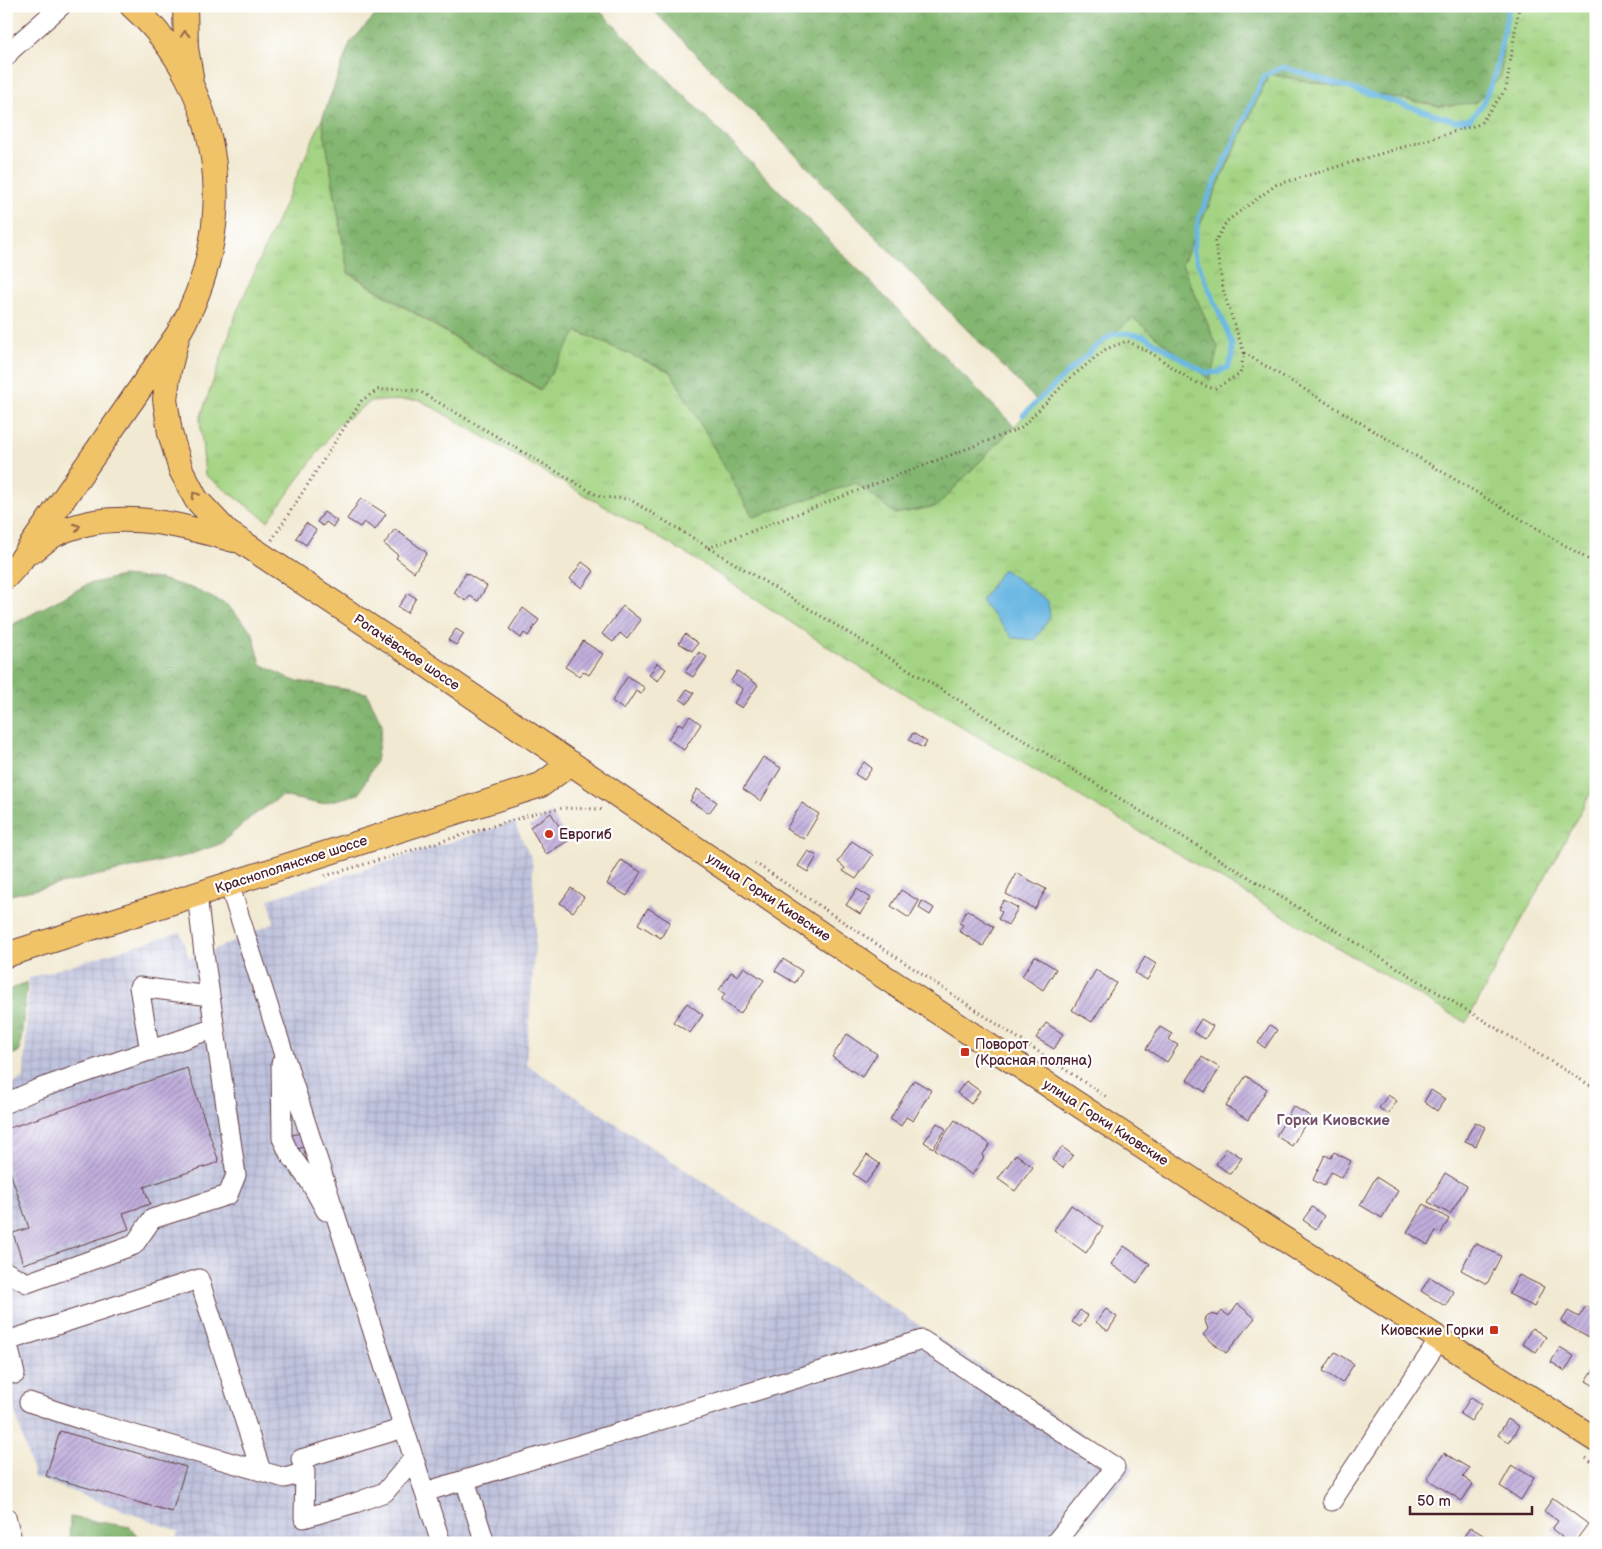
<svg xmlns="http://www.w3.org/2000/svg" width="1602" height="1549" font-family="'Balsamiq Sans',sans-serif">
<style>
.industrial{fill:url(#industrial-grid)}
.grass{fill:url(#grass-tufts);stroke:#777a57}
.forest{fill:url(#forest-crowns);stroke:#666a4e}
.water{fill:#6ab7e3;stroke:#5a6b87}
.lines{fill:none;stroke-linecap:round;stroke-linejoin:round}
.stream{stroke:#6ab7e3;stroke-width:5}
.building{fill:url(#building-hatch)}
.minor-casing{stroke:#633d44;stroke-width:21}
.major-casing{stroke:#633d44;stroke-width:26}
.path{stroke:#633d44;stroke-width:3;stroke-dasharray:1 4;stroke-linecap:butt}
.minor{stroke:#fff;stroke-width:19}
.major{stroke:#f1c369;stroke-width:24}
.oneway{stroke:#956947}
.poi-dot{fill:#c8321e;stroke:#fff;stroke-width:2}
.labels{text-anchor:middle;stroke-width:4.5;stroke-linejoin:round;paint-order:stroke}
.street-label{font-size:14px;fill:#4a1f2b;stroke:#fff}
.poi-label{font-size:14px;fill:#4a1f2b;stroke:#fff;text-anchor:start}
.neighbourhood-label{font-size:15px;font-weight:bold;fill:#735169;stroke:#fff}
</style>
<defs>
<pattern id="industrial-grid" width="8" height="8" patternUnits="userSpaceOnUse" patternTransform="scale(1.25)"><rect width="8" height="8" fill="#bfc2dd"/><path d="M0 4h8M4 0v8" fill="none" stroke="#a6a6be"/></pattern>
<pattern id="grass-tufts" width="24" height="20" patternUnits="userSpaceOnUse" patternTransform="scale(1.25)"><rect width="24" height="20" fill="#a4d483"/><path d="M3 7l-1-3M5 7V3M7 7l1-3M15 17l-1-3M17 17v-4M19 17l1-3" fill="none" stroke="#8fb671"/></pattern>
<pattern id="forest-crowns" width="20" height="18" patternUnits="userSpaceOnUse" patternTransform="scale(1.25)"><rect width="20" height="18" fill="#83b671"/><path d="M2 6a3 3 0 1 1 6 0M12 15a3 3 0 1 1 6 0" fill="none" stroke="#6d935d"/></pattern>
<pattern id="building-hatch" width="6" height="6" patternUnits="userSpaceOnUse" patternTransform="scale(1.25)"><rect width="6" height="6" fill="#c0aedc"/><path d="M-1 1l2-2M0 6l6-6M5 7l2-2" fill="none" stroke="#9e8db3"/></pattern>
</defs>
<rect width="100%" height="100%" fill="#fff"/>
<filter id="ink" filterUnits="userSpaceOnUse"><feTurbulence type="fractalNoise" baseFrequency=".02" numOctaves="2"/><feDisplacementMap in="SourceGraphic" scale="10" xChannelSelector="R" yChannelSelector="G"/><feConvolveMatrix kernelMatrix="1 2 1 2 8 2 1 2 1" color-interpolation-filters="sRGB"/></filter>
<filter id="wash" filterUnits="userSpaceOnUse"><feTurbulence type="fractalNoise" baseFrequency=".0096" numOctaves="4" result="noise"/><feDisplacementMap in="SourceGraphic" scale="20" xChannelSelector="R" yChannelSelector="G"/><feGaussianBlur stdDeviation="1.12" result="paint"/><feColorMatrix in="noise" values="0 0 0 0 0 0 0 0 0 0 0 0 0 0 0 0 0 1.4 0 .05"/><feComposite in="paint" operator="in"/></filter>
<g filter="url(#wash)">
<rect width="100%" height="100%" fill="#f1e9d1"/>
<!-- industrial -->
<path class="industrial" d="M514,822L532,860L536,929L526,1064L1134,1468L1071,1543H175L178,1531L34,1477L6,1380V1087L24,1078L29,978L180,932L189,958L204,954L274,923L269,899Z"/>
<!-- grass -->
<path class="grass" d="M1509,6H1596V783L1466,1023L851,662L687,554L420,400L371,401L337,426L268,521L205,475L200,419L238,309L322,119L348,273L540,390L576,331L671,372L753,517L856,483L895,514L937,506L1077,361L1133,318L1209,379L1218,348L1182,264L1269,74L1440,106L1505,21Z"/>
<!-- forest -->
<path class="forest" d="M384,6H595L1014,426L937,506L895,514L856,483L753,517L671,372L577,331L541,390L348,272L322,119L350,43Z
M649,6H1509L1505,21L1501,77L1475,103L1440,106L1269,74L1182,264L1218,348L1210,380L1133,318L1077,361L1038,402Z
M122,576L160,579L194,589L227,605L252,631L261,664L292,680L367,693L382,725L376,761L359,794L320,804L282,796L251,817L220,844L185,856L6,896V628L88,584Z
M27,982L20,1051L6,1058V991Z
M70,1517L130,1527L140,1539V1543H69Z"/>
<!-- water -->
<path class="water" d="M1003,569L1048,601L1050,617L1035,640L1013,638L981,601Z"/>
<g class="lines">
<!-- stream -->
<path class="stream" d="M1023,415L1094,348L1113,334L1126,333L1144,336L1206,373L1219,372L1228,367L1232,357V343L1193,251L1199,217L1264,76L1283,67L1455,121L1470,119L1481,107L1495,75L1509,6"/>
</g>
<g id="blocks">
<!-- building -->
<path class="building" d="M361,498L386,514L375,530L364,522L360,527L347,519Z
M324,512L337,521L333,527L326,522L323,526L317,522Z
M306,523L316,530L306,545L296,538Z
M395,529L427,553L414,572L396,558L398,555L384,544Z
M582,562L594,571L582,588L570,579Z
M466,573L487,586L478,601L470,596L466,601L454,593Z
M408,593L416,598L407,613L398,607Z
M623,606L641,620L627,639L620,633L613,642L602,634Z
M523,608L539,620L528,636L524,633L521,638L509,629Z
M456,629L464,634L456,645L448,640Z
M685,634L698,643L692,651L679,643Z
M583,641L603,654L589,675L583,671L579,676L565,667Z
M699,652L707,657L693,677L685,672Z
M657,663L666,669L658,681L649,675Z
M737,671L758,685L742,708L734,703L743,689L731,681Z
M628,676L645,688L641,694L636,691L624,710L612,701Z
M687,689L694,693L687,704L680,699Z
M690,716L701,724L684,750L668,739L679,723L683,726Z
M913,733L927,742L923,748L909,740Z
M763,757L781,768L761,801L743,789Z
M864,762L872,768L864,780L855,774Z
M697,789L717,802L709,813L690,801Z
M802,803L819,814L804,839L786,829Z
M551,813L568,841L546,854L530,827Z
M852,841L873,855L856,879L843,871L845,868L838,862Z
M808,851L817,856L808,872L798,866Z
M621,860L641,872L627,896L607,884Z
M1016,873L1046,889L1035,909L1006,894Z
M571,888L584,897L573,912L560,903Z
M857,889L871,898L860,914L846,905Z
M901,890L919,901L909,918L891,906Z
M1004,900L1018,908L1008,925L998,919L1002,912L998,909Z
M922,901L934,908L930,915L919,908Z
M648,908L670,922L661,938L638,924Z
M967,910L994,927L983,946L959,931L963,925L959,923Z
M1035,956L1056,969L1043,990L1022,976Z
M1145,957L1156,964L1147,980L1135,973Z
M783,959L802,971L795,983L775,971Z
M744,967L764,980L740,1014L721,1000L725,994L719,990L731,972L738,976Z
M1096,970L1116,983L1092,1022L1072,1010Z
M687,1003L703,1015L690,1033L673,1022Z
M1201,1019L1213,1026L1205,1039L1193,1032Z
M1046,1023L1063,1034L1054,1049L1036,1038Z
M1270,1025L1277,1030L1265,1048L1258,1043Z
M1160,1027L1172,1034L1169,1040L1178,1045L1167,1062L1146,1049Z
M847,1034L877,1054L862,1077L832,1057Z
M1202,1057L1220,1068L1205,1092L1187,1080Z
M187,1068L219,1162L144,1187L150,1204L123,1213L129,1229L23,1264L13,1233L29,1228L6,1160V1129Z
M1246,1076L1267,1089L1248,1120L1226,1106Z
M914,1080L931,1090L913,1121L906,1117L901,1126L890,1119Z
M966,1081L980,1091L971,1104L957,1093Z
M1431,1090L1445,1099L1437,1111L1424,1102Z
M1388,1095L1397,1101L1388,1114L1379,1108Z
M1293,1106L1310,1116L1292,1146L1276,1136Z
M955,1120L990,1144L982,1156L984,1157L972,1175L935,1149Z
M1475,1122L1485,1127L1476,1146L1465,1141Z
M937,1123L946,1129L933,1148L924,1142Z
M304,1132L309,1146L293,1150L289,1136Z
M1062,1147L1073,1155L1063,1168L1052,1160Z
M1227,1148L1242,1158L1230,1174L1216,1164Z
M1334,1152L1351,1161L1342,1178L1331,1172L1324,1186L1313,1180L1325,1155L1331,1158Z
M1016,1154L1033,1167L1015,1191L998,1179Z
M867,1155L880,1164L866,1183L853,1174Z
M1445,1173L1467,1186L1450,1214L1428,1202Z
M1376,1177L1398,1191L1382,1218L1360,1205Z
M1424,1204L1449,1219L1441,1233L1436,1231L1428,1245L1407,1232Z
M1071,1205L1103,1227L1086,1253L1054,1230Z
M1312,1207L1324,1216L1316,1229L1303,1220Z
M1475,1243L1501,1256L1487,1284L1461,1270Z
M1124,1246L1150,1264L1137,1283L1111,1264Z
M1519,1275L1544,1287L1534,1307L1509,1294Z
M1430,1277L1454,1292L1445,1306L1421,1291Z
M1238,1304L1255,1318L1226,1353L1203,1335L1208,1329L1205,1321L1206,1317L1210,1314L1218,1316L1222,1311L1229,1316Z
M1586,1306L1596,1312V1342L1561,1322L1568,1311L1579,1317Z
M1106,1309L1117,1317L1108,1331L1096,1322Z
M1080,1310L1088,1316L1080,1327L1072,1322Z
M1532,1328L1546,1337L1536,1352L1522,1344Z
M1560,1347L1574,1356L1565,1371L1551,1362Z
M1335,1352L1354,1364L1342,1383L1323,1371Z
M1596,1366V1387L1586,1381Z
M1471,1397L1482,1404L1471,1421L1460,1414Z
M1508,1419L1519,1426L1509,1442L1498,1435Z
M60,1431L186,1467L172,1512L46,1476Z
M1444,1453L1469,1468L1463,1477L1473,1484L1462,1501L1427,1479Z
M1512,1465L1534,1478L1521,1500L1500,1486Z
M1553,1498L1588,1524L1574,1543H1558L1562,1537L1552,1529L1558,1521L1544,1511Z
M1470,1527L1496,1543H1460Z"/>
</g>
</g>
<g filter="url(#ink)">
<use href="#blocks" fill-opacity="0" stroke="#633d44" stroke-width="1"/>
<g class="lines">
<defs>
<path id="minor" d="M6,57L11,50L61,6
M229,884L441,1543
M150,1051L139,987L210,996
M281,1063L282,1138L289,1153L310,1182L326,1211
M6,1103L38,1089L215,1028
M6,1272L27,1283L134,1245L152,1219L228,1195L236,1175L204,954L197,894
M15,1374L7,1341L199,1279L261,1471
M29,1402L86,1421L285,1478L305,1472
M404,1428L301,1459L305,1472L304,1518L355,1503L385,1492L414,1458
M465,1480L485,1543
M425,1492L922,1340L1115,1467L1055,1543
M1332,1501L1439,1340
M6,1517L13,1543"/>
<path id="major" d="M185,6L186,48L191,76
M178,334L169,370L165,399L170,433L181,470L196,499L227,532L402,648L874,970L1214,1194L1596,1440
M33,551C40,546 47,539 54,535C112,506 176,524 234,540
M6,577L21,560L178,334C240,227 226,90 132,6
M6,955L541,785L571,763"/>
</defs>
<!-- minor casing -->
<use href="#minor" class="minor-casing"/>
<!-- major casing -->
<use href="#major" class="major-casing"/>
<!-- path -->
<path class="path" d="M1244,353L1596,564
M272,540L362,400L378,390L397,388L419,391L600,497L629,499L1596,1089
M708,548L1021,428L1070,378L1106,349L1127,341L1153,354L1192,381L1214,389L1240,374L1244,353L1224,294L1215,242L1227,221L1276,185L1480,124L1506,89L1519,6
M755,863L1108,1098
M325,876L540,812L564,808L600,809L604,811
M1586,1458L1596,1465"/>
<!-- minor -->
<use href="#minor" class="minor"/>
<!-- major -->
<use href="#major" class="major"/>
</g>
<!-- one-way arrows -->
<defs><path id="oneway-chevron" d="M-2-3.5L2.5 0L-2 3.5" fill="none" stroke-width="1.6" stroke-linecap="round" stroke-linejoin="round" transform="scale(1.25)"/></defs>
<g class="oneway">
<use href="#oneway-chevron" transform="translate(185 34) rotate(-93)"/>
<use href="#oneway-chevron" transform="translate(195 495) rotate(-122)"/>
<use href="#oneway-chevron" transform="translate(77 527) rotate(-18)"/>
</g>
</g>
<!-- markers -->
<g class="poi-dot">
<circle cx="549" cy="834" r="5"/>
<rect x="960" y="1047" width="10" height="10" rx="2.5"/>
<rect x="1489" y="1325" width="10" height="10" rx="2.5"/>
</g>
<g class="labels">
<!-- street labels -->
<g class="street-label">
<text transform="translate(407 652) rotate(34)" y="5">Рогачёвское шоссе</text>
<text transform="translate(291 864) rotate(-18)" y="5">Краснополянское шоссе</text>
<text transform="translate(769 897) rotate(34)" y="5">улица Горки Киовские</text>
<text transform="translate(1106 1122) rotate(33)" y="5">улица Горки Киовские</text>
</g>
<!-- poi labels -->
<g class="poi-label">
<text x="559" y="839">Еврогиб</text>
<text x="975" y="1049">Поворот<tspan x="975" dy="16">(Красная поляна)</tspan></text>
<text x="1484" y="1335" text-anchor="end">Киовские Горки</text>
</g>
<!-- neighbourhood labels -->
<g class="neighbourhood-label">
<text x="1333" y="1125">Горки Киовские</text>
</g>
</g>
<!-- margin -->
<rect width="1602" height="1549" fill="none" stroke="#fff" stroke-width="25"/>
<!-- scale -->
<path d="M1410 1506v8h122v-8" fill="none" stroke="#4a1f2b" stroke-width="2.5"/>
<text x="1417" y="1506" font-size="15" fill="#4a1f2b" stroke="#ffffff" stroke-width="4" paint-order="stroke">50 m</text>
</svg>
